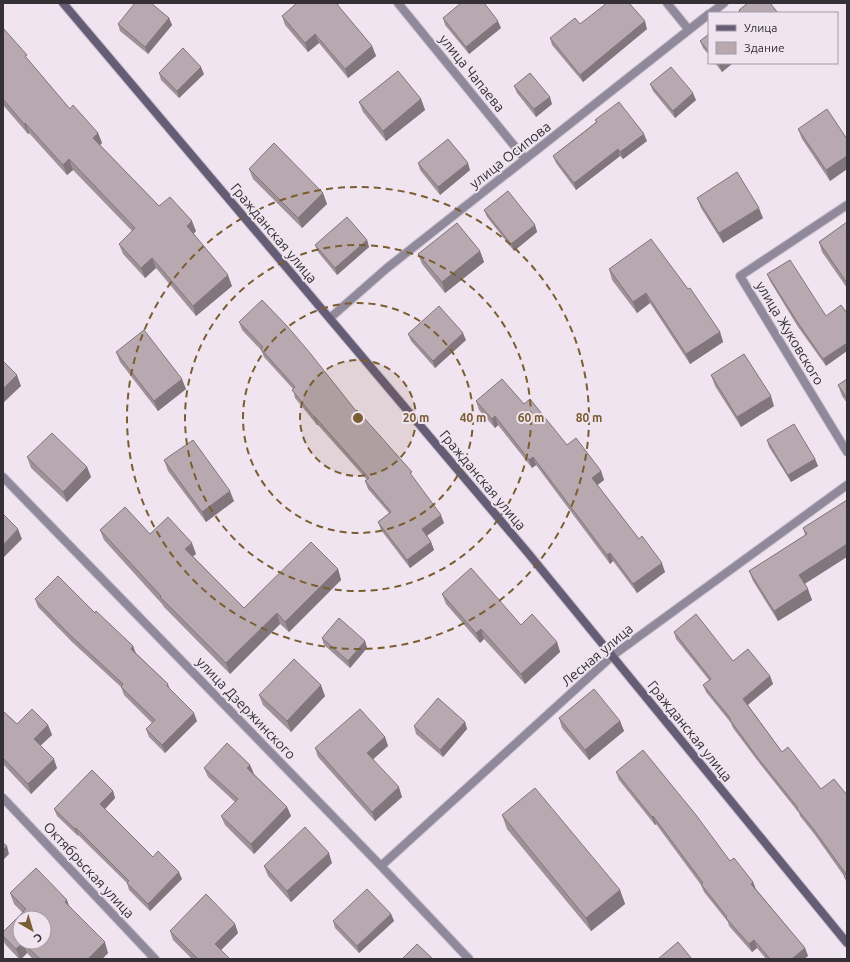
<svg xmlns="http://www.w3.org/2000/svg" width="850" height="962" font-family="Ubuntu,sans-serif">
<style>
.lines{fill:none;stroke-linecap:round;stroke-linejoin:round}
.street-casing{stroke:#cac0cb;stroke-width:10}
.secondary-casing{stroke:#cac0cb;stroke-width:10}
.street{stroke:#8f899b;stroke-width:8}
.secondary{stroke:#655c76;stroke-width:8}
.wall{fill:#9e9197}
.shaded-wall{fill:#81767b}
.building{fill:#b8a9b0;stroke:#81767b;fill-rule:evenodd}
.ring{fill:none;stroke:#7a5d30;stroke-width:2;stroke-dasharray:7 5}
.labels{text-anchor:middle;stroke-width:4;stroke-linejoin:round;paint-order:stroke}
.street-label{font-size:14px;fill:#343035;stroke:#efe4f0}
.centre{fill:#7a5d30;stroke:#efe4f0;stroke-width:2}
.ring-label{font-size:12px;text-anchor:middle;font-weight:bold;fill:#7a5d30;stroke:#efe4f0;stroke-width:4;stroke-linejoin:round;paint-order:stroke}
</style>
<rect width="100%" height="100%" fill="#efe4f0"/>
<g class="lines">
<defs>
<path id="street" d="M398,3L525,159
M667,3L689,30
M711,13L724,3
M847,205L740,276L847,452
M330,318L387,268L709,14
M3,477L381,866L469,959
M3,798L155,959
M381,866L612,656L847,485"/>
<path id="secondary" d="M63,3L528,553L847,943"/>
</defs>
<!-- street casing -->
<use href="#street" class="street-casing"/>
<!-- secondary casing -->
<use href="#secondary" class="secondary-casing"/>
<!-- street -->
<use href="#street" class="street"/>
<!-- secondary -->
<use href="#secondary" class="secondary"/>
</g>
<!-- wall -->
<path class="wall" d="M282,16L372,46L376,56L348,78L319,43L308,52L285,25Z
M169,18L172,25L148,54L120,31L118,24Z
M443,18L501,28L469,54L445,25Z
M580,24L647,29L583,82L552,45L550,38Z
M3,28L29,61L70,109L98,133L102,143L100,145L159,206L196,231L193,234L232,286L196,316L156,268L145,278L123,254L119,244L132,231L73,170L67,175L29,133L28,134L3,105Z
M709,34V55L703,48L700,41Z
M715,63H733L722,72Z
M159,73L204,74L179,98L161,80Z
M650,84L696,100L675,118L653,91Z
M514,86L552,104L536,117L517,93Z
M421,99L425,110L386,141L363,112L359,102Z
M595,120L647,141L623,159L620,156L576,190L556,163L553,156L596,122Z
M798,129L847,139V169L830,181L802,139Z
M418,163L470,170L440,195L420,170Z
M249,169L323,193L327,204L302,228L253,179Z
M697,198L763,218L723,243L701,208Z
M484,210L535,225L537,232L514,251L487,217Z
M847,222V288L822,252L819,242Z
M367,240L369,247L337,275L318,252L315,245Z
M480,251L484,262L445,293L422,264L418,254Z
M790,260L826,366L798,327L770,281L767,274Z
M609,269L688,289L720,332L723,342L690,364L650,303L637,313L612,280Z
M239,322L311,355L356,411L414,479L444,523L427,536L431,542L434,550L410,568L381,530L378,522L389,513L368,489L365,481L367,480L318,425H317L295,398L293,389L264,357L261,350L242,330Z
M408,334L466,340L435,368L411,341Z
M116,352L186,389L158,411L120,362Z
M711,375L774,406L741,427L715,386Z
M847,379V403L842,396L838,385Z
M476,401L524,404L567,445L601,471L604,480L597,485L639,539L665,572L637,593L613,561L610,564L536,465L532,468L498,425L495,428L479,410Z
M767,440L815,459L818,466L791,482L769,447Z
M27,457L87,467L91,477L67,502L31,468Z
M164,460L234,501L206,522L168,471Z
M847,500L805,584L812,600L778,621L753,581L749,571L805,535L803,528Z
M100,530L150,534L196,554L193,556L244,608L338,569L341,580L289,632L280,624L230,674L164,607L162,604L104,540Z
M442,594L557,642L560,652L525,684L484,639L480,643L446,604Z
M35,599L95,613L133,646L136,653L168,684L170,689L197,721L165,753L149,737L146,729L152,723L124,695L121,687L72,642L38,607Z
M674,632L733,661L770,676L773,684L748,705L782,752L821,789L847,795V884L844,876L815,835L800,816L799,813L760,764L733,728L731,723L706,692L703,685L709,680L676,639Z
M322,638L365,641L367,648L350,668L324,645Z
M259,695L325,696L291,732L263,705Z
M3,711L17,724L48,725L52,735L40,745L57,768L31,794L3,764Z
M559,718L620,721L624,731L589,760L562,728Z
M465,722L467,729L443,757L416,734L414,726Z
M385,737L388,746L373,759L402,797L375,821L318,757L315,748Z
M250,765L254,774L287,807L291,816L254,854L225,825L221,816L235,802L208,777L204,768Z
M616,772L730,861L753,882L756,889L805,948L808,956L804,959H766L757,948L752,952L729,926L728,922L704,892L701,885L656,824L655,825L619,780Z
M113,791L115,798L105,809L153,857L182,879L150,911L129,890L127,883L78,835V836L57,816L54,809Z
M502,815L620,890L625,904L591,931L507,829Z
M332,863L291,902L268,876L264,866Z
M10,893L69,906L108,953L102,959H33L27,953L21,959H19L5,944L3,939V932L23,913L14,904Z
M391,914L394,921L359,953L335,928L333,921Z
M235,924L238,933L221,950L230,959H192L173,940L170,931Z"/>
<!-- shaded-wall -->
<path class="shaded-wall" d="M169,18L172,25L148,54L145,47Z
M498,21L501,28L469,54L466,47Z
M645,21L647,29L583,82L580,75Z
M315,34L319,43L308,52L305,43Z
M372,46L376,56L348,78L345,69Z
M721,63H733L722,72L719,65Z
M201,67L204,74L179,98L177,91Z
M693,93L696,100L675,118L673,111Z
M550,97L552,104L536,117L534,109Z
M421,99L425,110L386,141L383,131Z
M25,123L29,133L28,134L24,124Z
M98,133L102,143L97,148L93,138Z
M644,134L647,141L623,159L620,152Z
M618,149L620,156L576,190L574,183Z
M847,156V169L830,181L826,170Z
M69,159L73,170L67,175L63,165Z
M468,163L470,170L440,195L438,187Z
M323,193L327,204L302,228L298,218Z
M759,208L763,218L723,243L719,233Z
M192,221L196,231L191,236L187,226Z
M535,225L537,232L514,251L511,244Z
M367,240L369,247L337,275L335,268Z
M480,251L484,262L445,293L442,282Z
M152,258L156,268L145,278L141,268Z
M228,275L232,286L196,316L193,306Z
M646,293L650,303L637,313L633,302Z
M720,332L723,342L690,364L686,354Z
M463,333L466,340L435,368L433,361Z
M847,343V351L826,366L823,359Z
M17,375L21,386L3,403V389Z
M182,379L186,389L158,411L154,401Z
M771,396L774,406L741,427L737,417Z
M495,416L498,425L495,428L492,419Z
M314,417H315L318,425H317Z
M533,457L536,465L532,468L529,460Z
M815,459L818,466L791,482L788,475Z
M87,467L91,477L67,502L63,492Z
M601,471L604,480L595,487L592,478Z
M230,491L234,501L206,522L202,512Z
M441,515L444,523L425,537L422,529Z
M18,529L22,539L3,558V545Z
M431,542L434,550L410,568L407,560Z
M192,543L196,554L189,559L185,549Z
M847,544V557L803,585L799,575Z
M610,553L613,561L610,564L607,555Z
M662,563L665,572L637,593L633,584Z
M338,569L341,580L289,632L285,622Z
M808,589L812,600L778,621L774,611Z
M277,613L280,624L230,674L226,663Z
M481,629L484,639L480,643L476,633Z
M365,641L367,648L350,668L348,661Z
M557,642L560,652L525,684L521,674Z
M133,646L136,655L131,649Z
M770,676L773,684L746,706L743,699Z
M321,685L325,696L291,732L287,721Z
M194,713L197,721L165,753L162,745Z
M620,721L624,731L589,760L585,750Z
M465,722L467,729L443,757L440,750Z
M48,725L52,735L38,748L34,739Z
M385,737L388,746L370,762L367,753Z
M54,759L57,768L31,794L28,784Z
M250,765L254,774L247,768Z
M399,787L402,797L375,821L372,812Z
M113,791L115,798L103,811L100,804Z
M287,807L291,816L254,854L251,844Z
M653,816L656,824L655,825L652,817Z
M76,828L78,835V836L75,829Z
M7,846L9,854L3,860V850Z
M329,853L332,863L291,902L287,891Z
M179,872L182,879L150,911L148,904Z
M753,882L756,890L751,884Z
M620,890L625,904L591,931L586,918Z
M67,900L71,911L65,902Z
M391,914L394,921L359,953L357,946Z
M235,924L238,933L218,953L215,944Z
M754,940L757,948L752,952L749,944Z
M105,942L108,953L102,959H88Z
M23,943L27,953L21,959H20L16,949Z
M805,948L808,956L804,959H792Z"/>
<!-- building -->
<path class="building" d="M135,3H151L169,18L145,47L118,24Z
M297,3H336L372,46L345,69L315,34L305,43L282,16Z
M461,3H484L498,21L466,47L443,18Z
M607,3H629L645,21L580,75L550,38L575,18L580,24Z
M748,3H770L778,13H737L740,11L739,10Z
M3,28L27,55L25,56L70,109L73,105L98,133L93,138L159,206L170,197L192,221L187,226L228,275L193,306L152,258L141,268L119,244L135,228L69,159L63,165L25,123L24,124L3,99Z
M709,34V52L700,41Z
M183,48L201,67L177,91L159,73Z
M671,67L693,93L673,111L650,84Z
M398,71L421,99L383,131L359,102Z
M530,73L550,97L534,109L514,86Z
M619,102L644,134L620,152L618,149L574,183L553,156L597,122L595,120Z
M827,109L847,139V156L826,170L798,129Z
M448,139L468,163L438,187L418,163Z
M274,143L323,193L298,218L249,169Z
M737,172L759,208L719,233L697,198Z
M508,191L535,225L511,244L484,210Z
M347,217L367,240L335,268L315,245Z
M847,222V283L819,242Z
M457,223L480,251L442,282L418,254Z
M651,239L688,289L690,288L720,332L686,354L646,293L633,302L609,269Z
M790,260L826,316L841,305L847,313V343L823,359L796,320L767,274Z
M262,300L287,326L310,353L356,411L357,410L412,472L410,473L441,515L422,529L431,542L407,560L378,522L391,512L365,481L369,478L315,417H314L292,390L295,387L261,349L263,347L239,322Z
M439,306L463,333L433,361L408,334Z
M144,330L182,379L154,401L116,352Z
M744,354L771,396L737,417L711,375Z
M3,361L17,375L3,389Z
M502,379L524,404L530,399L567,445L576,438L601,471L592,478L639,539L642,536L662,563L633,584L610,553L607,555L533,457L529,460L495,416L492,419L476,401Z
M847,379V398L838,385Z
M794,424L815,459L788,475L767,440Z
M52,433L87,467L63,492L27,457Z
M193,440L230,491L202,512L164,460Z
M847,500V544L799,575L808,589L774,611L749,571L807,534L803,528Z
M125,507L150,534L168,517L192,543L185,549L244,608L311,542L338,569L285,622L277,613L226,663L160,597L161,596L100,530Z
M3,514L18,529L3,545Z
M471,568L521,625L532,614L557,642L521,674L481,629L476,633L442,594Z
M58,576L95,613L96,611L133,646L131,649L168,684L167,686L194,713L162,745L146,729L155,720L121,687L123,684L69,634L35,599Z
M696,614L733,661L748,649L770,676L743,699L782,752L788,747L821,789L834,779L847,795V880L844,876L846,874L812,827L797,809L798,808L757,757L730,720L731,719L703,685L711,679L674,632Z
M339,618L365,641L348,661L322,638Z
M294,659L321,685L287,721L259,695Z
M594,689L620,721L585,750L559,718Z
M438,698L465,722L440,750L414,726Z
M32,709L48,725L34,739L54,759L28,784L3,758V711L17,724Z
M360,709L385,737L367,753L399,787L372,812L315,748Z
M227,743L250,765L247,768L287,807L251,844L221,816L238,799L204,768Z
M643,750L696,815L730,861L734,858L753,882L751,884L805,948L792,959H770L754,940L749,944L726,918L727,917L701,884L703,883L653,816L652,817L616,772Z
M92,770L113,791L100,804L153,857L158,851L179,872L148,904L127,883L129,881L76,828L75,829L54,809Z
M535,788L620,890L586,918L502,815Z
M305,827L329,853L287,891L264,866Z
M3,843L7,846L3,850Z
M36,868L67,900L65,902L105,942L88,959H40L23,943L16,949L3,936V932L26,909L10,893ZM20,918H44V942H20Z
M367,889L391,914L357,946L333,921Z
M206,894L235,924L215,944L230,959H198L170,931Z
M678,942L692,959H658Z
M417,944L433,959H402Z"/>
<!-- distance rings -->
<circle cx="358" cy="418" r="58" fill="#7a5d30" fill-opacity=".12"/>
<g class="ring">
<circle cx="358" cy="418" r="58"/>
<circle cx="358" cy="418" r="115"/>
<circle cx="358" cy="418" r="173"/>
<circle cx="358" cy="418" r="231"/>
</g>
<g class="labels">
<!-- street labels -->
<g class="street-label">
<text transform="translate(472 73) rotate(51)" y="5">улица Чапаева</text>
<text transform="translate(510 155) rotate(-38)" y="5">улица Осипова</text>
<text transform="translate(274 233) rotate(50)" y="5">Гражданская улица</text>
<text transform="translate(790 333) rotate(59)" y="5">улица Жуковского</text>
<text transform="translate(483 480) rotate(50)" y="5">Гражданская улица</text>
<text transform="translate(597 655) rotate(-40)" y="5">Лесная улица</text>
<text transform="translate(246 708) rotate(46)" y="5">улица Дзержинского</text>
<text transform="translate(690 731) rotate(51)" y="5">Гражданская улица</text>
<text transform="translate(89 870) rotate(47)" y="5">Октябрьская улица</text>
</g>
</g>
<circle cx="358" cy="418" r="6" class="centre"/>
<g class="ring-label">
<text x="416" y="422">20 m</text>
<text x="473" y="422">40 m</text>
<text x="531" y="422">60 m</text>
<text x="589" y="422">80 m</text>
</g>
<!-- border -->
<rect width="850" height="962" fill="none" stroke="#343035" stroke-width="8"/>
<!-- legend -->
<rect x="708" y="12" width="130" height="52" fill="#efe4f0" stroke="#a49ca5"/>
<rect x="716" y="25" width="20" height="6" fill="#655c76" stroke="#a49ca5"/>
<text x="744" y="32" font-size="12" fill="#343035">Улица</text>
<rect x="716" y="42" width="20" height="12" fill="#b8a9b0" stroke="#a49ca5"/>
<text x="744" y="52" font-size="12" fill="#343035">Здание</text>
<!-- north arrow -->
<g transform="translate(32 930) rotate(142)"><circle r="19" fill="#efe4f0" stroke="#a49ca5"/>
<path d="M0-3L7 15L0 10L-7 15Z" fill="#7a5d30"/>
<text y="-6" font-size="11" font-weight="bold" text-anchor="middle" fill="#343035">С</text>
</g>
</svg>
